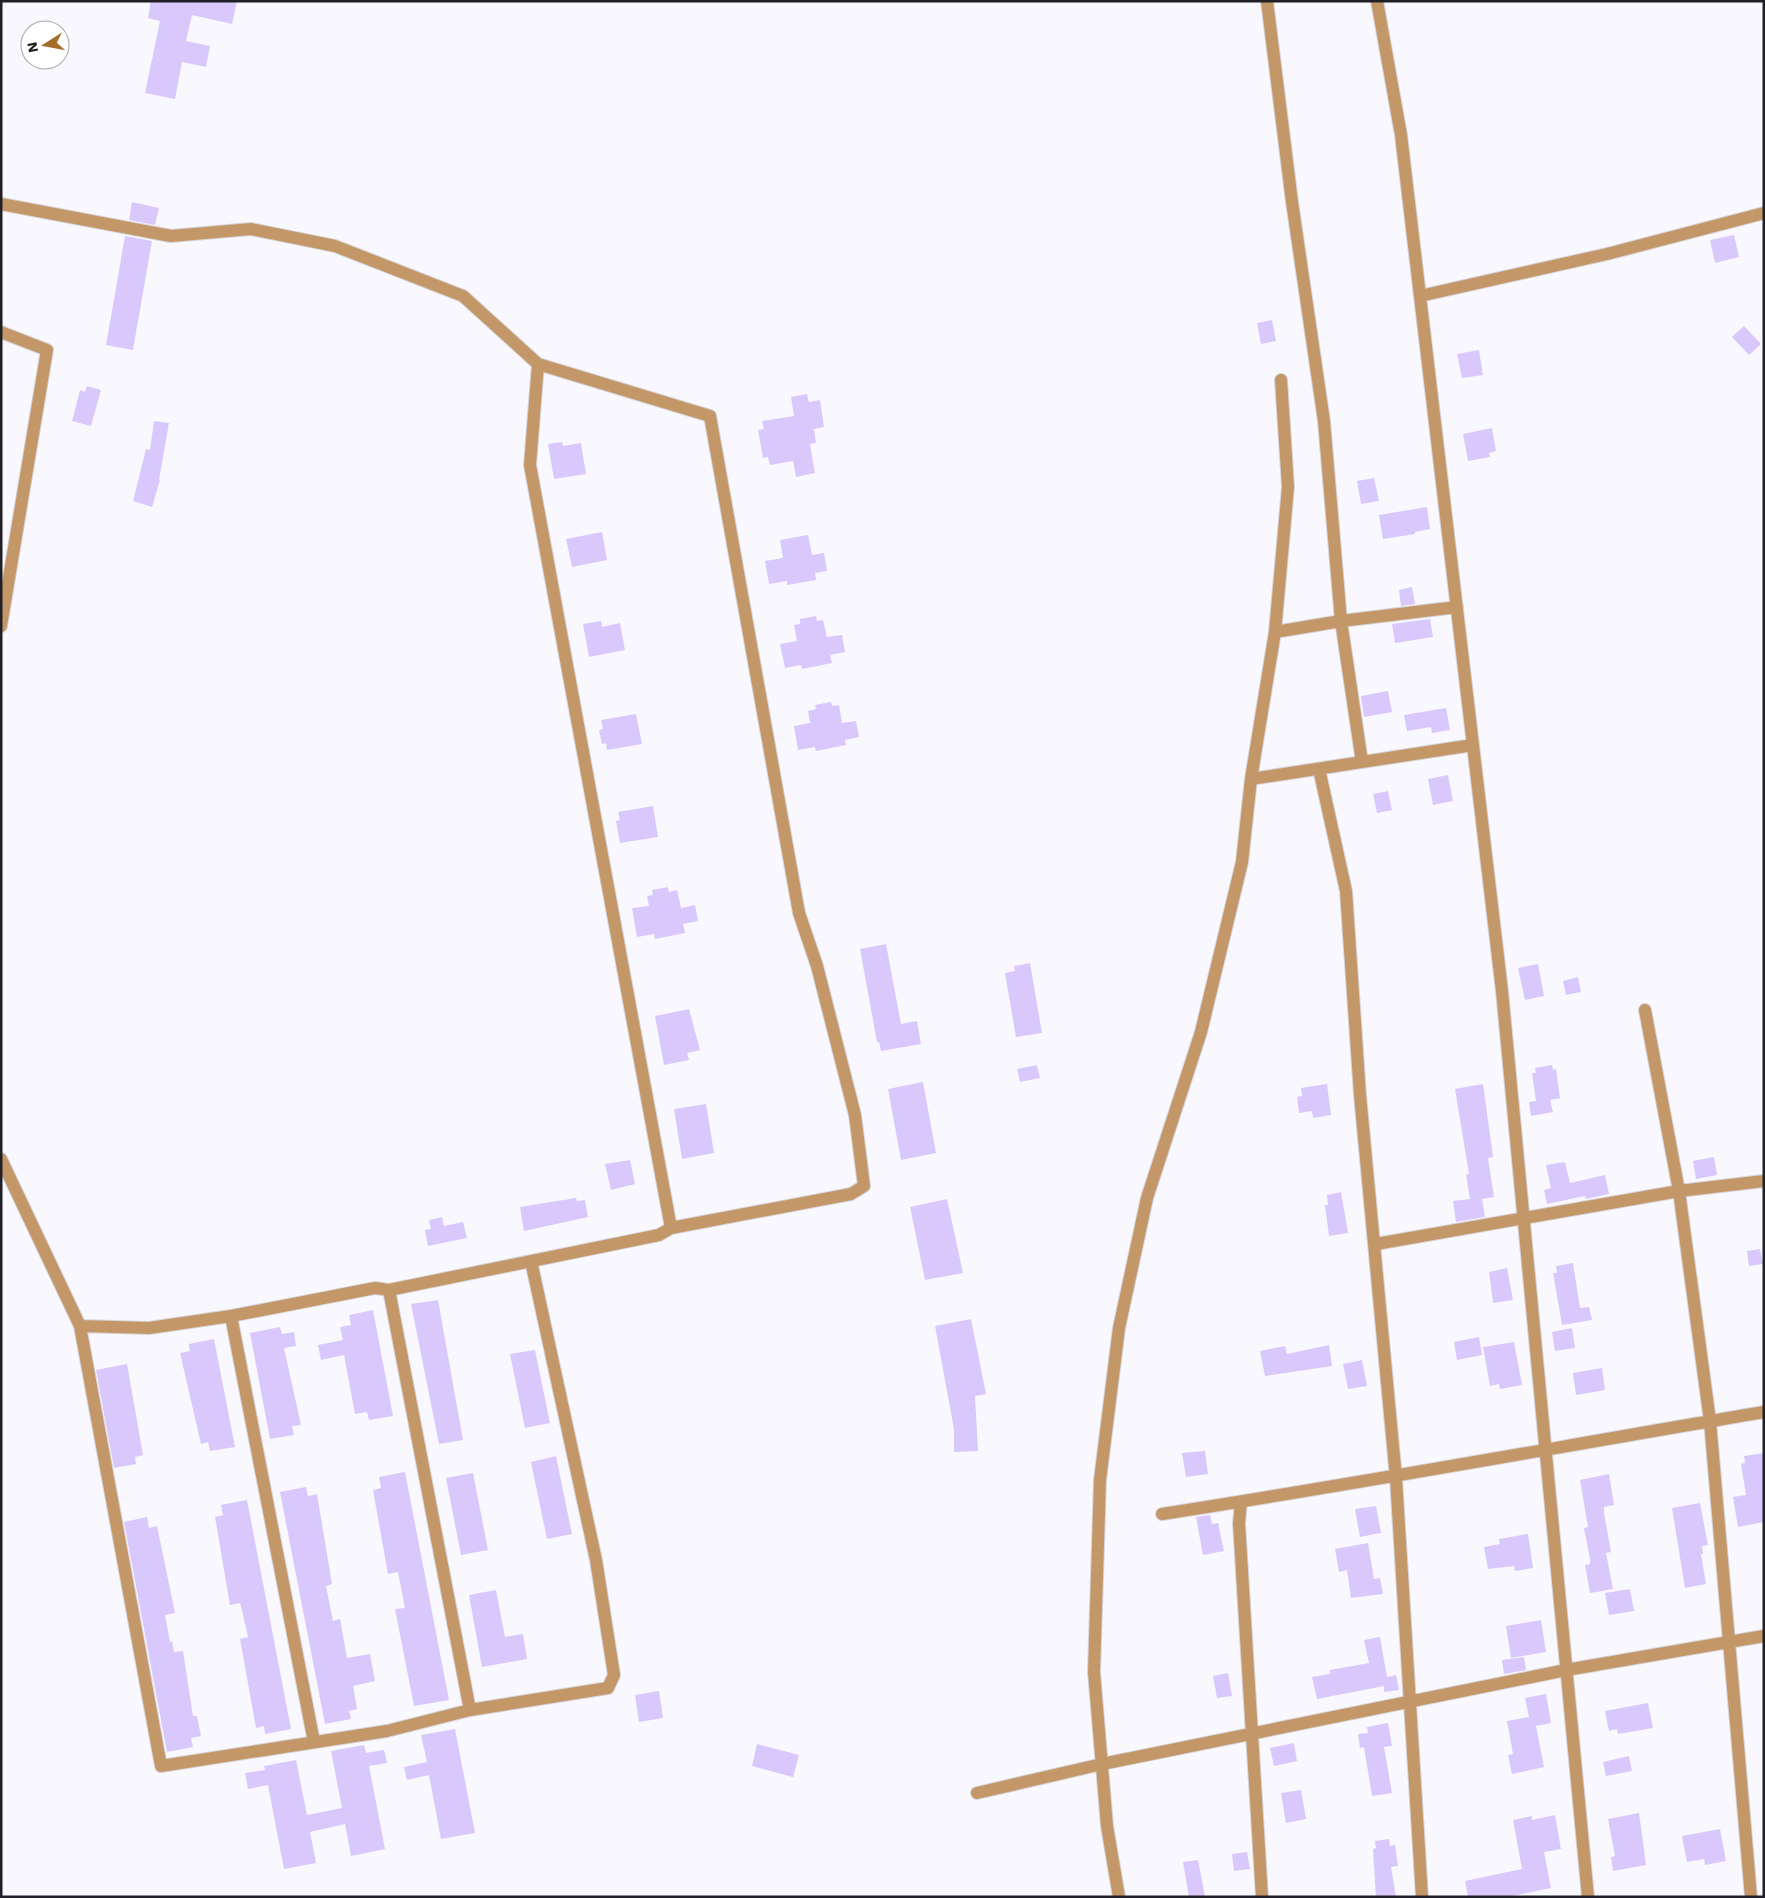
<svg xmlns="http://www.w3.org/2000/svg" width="1765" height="1898" font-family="'Work Sans',sans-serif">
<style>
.building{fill:#d9c8fc}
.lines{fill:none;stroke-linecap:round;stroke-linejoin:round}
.street-casing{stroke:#d7d5dc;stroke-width:14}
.street{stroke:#c49768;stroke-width:12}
</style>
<rect width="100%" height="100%" fill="#faf8ff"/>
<!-- building -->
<path class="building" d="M151,1H237L232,24L192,15L186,41L210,46L206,67L182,62L175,99L145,93L160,21L148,18Z
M132,202L159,208L155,225L129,220Z
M1734,235L1739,257L1715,263L1710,240Z
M125,236L152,241L133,350L106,345Z
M1272,320L1276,341L1261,344L1257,323Z
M1744,326L1761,344L1749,355L1732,337Z
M1479,350L1483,375L1462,378L1457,354Z
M87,386L101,390L91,426L72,421L80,390L85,392Z
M807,394L809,402L820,400L824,427L814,429L816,443L810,444L815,473L796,477L793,461L770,465L768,457L763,458L758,430L764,429L762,421L794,416L791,397Z
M154,421L169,423L159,480H160L152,507L133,501L146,449L150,450Z
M1492,428L1496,451L1489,453L1490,457L1468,461L1463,434Z
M562,442L563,446L581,443L586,474L554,479L548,444Z
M1374,478L1379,501L1361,504L1357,481Z
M1427,507L1430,529L1415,532V534L1383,539L1379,515Z
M602,532L607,560L572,567L566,539Z
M808,535L812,555L824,553L827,571L815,573L816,580L787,585V581L769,584L765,561L783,558L780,540Z
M1412,587L1415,604L1401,606L1399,590Z
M816,616L817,621L823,620L827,637L842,635L845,652L830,655L832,663L802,669L801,665L785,668L780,644L797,641L794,625L800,624V619Z
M1430,619L1433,637L1395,643L1392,624Z
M601,621L602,627L620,623L625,650L589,657L583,624Z
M1388,691L1392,712L1364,717L1361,696Z
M831,702L832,706L839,705L842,723L856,721L859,737L845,740L846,745L816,751L815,747L798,750L794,726L810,723L808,711L816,709L815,705Z
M1446,708L1450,730L1432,733L1431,727L1407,731L1404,715Z
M636,714L642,744L607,750L606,743L602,744L599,730L603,729L601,720Z
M1448,775L1453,801L1433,805L1428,779Z
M1388,791L1392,810L1377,813L1373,794Z
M653,806L658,837L620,843L616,821L620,820L618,812Z
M668,887L669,892L677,890L681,908L695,905L698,921L683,924L685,933L655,939L654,934L637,937L632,908L649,906L647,896L653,895L652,890Z
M886,944L901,1024L917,1021L921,1044L881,1051L879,1042H877L860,949Z
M1030,963L1042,1033L1016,1037L1005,973L1015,971L1014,966Z
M1538,964L1544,996L1525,1000L1518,968Z
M1578,977L1581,992L1566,995L1563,981Z
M689,1009L700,1050L687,1053L689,1060L664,1065L655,1016Z
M1037,1065L1040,1078L1020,1082L1017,1069Z
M1552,1065L1553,1070L1556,1069L1560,1098L1550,1100L1553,1112L1531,1116L1529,1102L1536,1101L1532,1073H1536L1535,1068Z
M923,1082L936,1153L901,1160L888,1089Z
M1327,1084L1331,1115L1313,1118L1312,1111L1299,1113L1297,1097L1302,1096L1301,1088Z
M1483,1084L1493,1157L1488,1158L1494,1197L1482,1199L1485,1217L1456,1222L1453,1201L1470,1199L1466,1174H1469L1455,1089Z
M706,1104L714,1153L682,1159L674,1109Z
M1714,1157L1717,1175L1696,1179L1693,1161Z
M630,1160L635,1184L611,1190L605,1164Z
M1565,1162L1570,1183L1605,1175L1609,1194L1586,1199L1585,1196L1547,1204L1544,1190L1551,1188L1546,1165Z
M1341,1192L1348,1233L1329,1236L1325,1205H1328L1327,1195Z
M576,1198L577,1201L585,1200L588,1217L524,1231L520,1207Z
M947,1199L963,1273L925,1280L910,1207Z
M442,1217L444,1226L463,1222L467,1238L428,1246L425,1230L431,1229L429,1220Z
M1760,1249L1763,1264L1749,1266L1747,1251Z
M1573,1263L1580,1308L1589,1307L1592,1320L1562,1325L1553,1273H1557L1556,1266Z
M1507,1268L1513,1300L1493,1303L1489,1272Z
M438,1300L463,1440L439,1444L411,1304Z
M373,1310L393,1416L369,1420L367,1412L355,1414L344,1355L321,1360L318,1345L343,1340L340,1327L351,1325L349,1315Z
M971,1319L986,1394L975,1396L978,1451L954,1452V1429L935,1326Z
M280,1327L282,1334L294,1332L296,1346L284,1348L301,1425L292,1426L294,1435L270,1439L250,1333Z
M1572,1328L1575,1348L1555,1351L1552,1332Z
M1479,1337L1482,1355L1457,1360L1454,1342Z
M214,1339L235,1447L210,1451L208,1442L201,1444L180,1353L190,1351L189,1344Z
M1514,1342L1522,1385L1500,1389L1499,1384L1490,1386L1483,1347Z
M1329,1345L1332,1366L1265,1376L1260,1351L1285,1346L1287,1354Z
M535,1350L550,1423L525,1428L510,1354Z
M1362,1360L1367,1386L1348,1389L1343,1364Z
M127,1364L143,1455L135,1457L136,1464L114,1468L96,1370Z
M1602,1368L1605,1390L1576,1395L1573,1373Z
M1205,1451L1208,1474L1186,1477L1182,1453Z
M1764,1453V1522L1738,1527L1733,1497L1746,1495L1741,1464L1745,1463L1744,1456Z
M556,1456L572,1534L547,1539L531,1462Z
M405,1472L449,1700L414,1706L395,1609L405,1608L398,1572L388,1574L373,1490L381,1488L379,1477Z
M473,1473L488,1550L461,1555L446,1478Z
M1609,1474L1614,1505L1604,1507V1513L1611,1552L1606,1553L1613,1589L1590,1593L1585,1565L1590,1564V1559L1584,1528L1588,1527L1580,1480Z
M306,1487L308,1496L317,1494L332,1584L326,1586L333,1621L340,1619L347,1658L370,1654L375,1681L353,1686L357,1709L349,1711L351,1719L325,1724L280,1492Z
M247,1500L291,1729L265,1734L264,1726L256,1728L240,1639L248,1637L242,1610L240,1603L230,1605L215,1517L223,1515L221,1505Z
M1700,1503L1708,1545L1702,1546L1703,1554H1701L1706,1584L1685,1588L1672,1508Z
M1376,1506L1381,1533L1360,1537L1355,1509Z
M1210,1515L1212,1524L1218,1523L1224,1551L1203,1555L1196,1517Z
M147,1517L149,1528L157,1526L175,1613L165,1615L170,1642L172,1641L174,1652L183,1651L193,1716H197L201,1736L191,1738L193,1747L167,1752L124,1522Z
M1528,1534L1533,1568L1515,1571L1514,1566L1488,1569L1484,1547L1500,1544L1499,1539Z
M1368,1543L1374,1579L1380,1578L1383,1594L1351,1598L1347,1570L1339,1572L1335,1549Z
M1630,1589L1634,1611L1609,1615L1605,1593Z
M496,1590L505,1637L523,1634L527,1659L482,1667L469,1595Z
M1541,1620L1546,1652L1511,1658L1506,1626Z
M1380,1637L1387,1677L1396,1675L1399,1690L1384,1692V1686L1317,1699L1312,1677L1330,1674V1670L1369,1663L1364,1640Z
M1524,1657L1526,1670L1504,1674L1502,1660Z
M1228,1673L1232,1696L1217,1698L1213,1676Z
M659,1691L663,1718L639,1722L635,1695Z
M1546,1694L1551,1723L1536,1726L1544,1767L1512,1774L1508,1755L1513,1754L1507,1721L1529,1717L1525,1698Z
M1648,1703L1653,1728L1618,1734L1617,1729L1609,1731L1605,1711Z
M1388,1723L1392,1746L1384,1747L1392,1793L1372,1796L1364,1747L1360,1748L1358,1734L1368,1733L1367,1727Z
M455,1729L475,1833L441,1839L429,1775L407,1780L404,1767L427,1762L421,1735Z
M1294,1743L1297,1761L1274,1766L1270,1748Z
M757,1744L799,1755L793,1777L752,1766Z
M364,1745L366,1753L384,1750L387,1763L369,1766L385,1849L351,1856L345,1824L310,1832L316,1863L284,1869L268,1785L248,1789L245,1773L265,1770L264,1766L296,1760L307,1815L342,1808L331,1751Z
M1629,1756L1632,1771L1606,1776L1603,1762Z
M1301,1790L1306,1819L1286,1823L1281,1793Z
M1639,1813L1646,1865L1613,1871L1611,1857L1615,1856L1608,1819Z
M1555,1815L1561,1849L1544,1852L1551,1888L1507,1897H1468L1465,1881L1522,1869L1513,1820L1532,1816V1820Z
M1720,1829L1726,1861L1705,1865L1704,1859L1687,1862L1682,1836Z
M1389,1839L1390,1846L1395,1845L1398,1866L1391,1867L1396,1897H1376L1373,1849L1376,1848L1375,1841Z
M1247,1852L1250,1869L1234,1871L1232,1854Z
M1198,1860L1205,1897H1189L1183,1862Z"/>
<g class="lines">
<defs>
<path id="street" d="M1267,1L1292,202L1324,421L1341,621L1362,762
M1377,1L1401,135L1502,991L1588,1897
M1,204L171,236L251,229L335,246L463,296L538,364L710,416L799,913L817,966L855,1115L864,1186L851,1194L671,1228L659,1235L389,1290L375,1288L231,1316L149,1328L80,1326
M1420,296L1607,254L1764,213
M1,332L47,350L1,626
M538,364L530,465L671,1228
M1275,632L1341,621L1457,607
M1319,769L1346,891L1360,1095L1396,1478L1422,1897
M1251,779L1473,745
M1645,1010L1679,1191L1710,1421L1751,1897
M1,1159L80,1326L161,1766L387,1731L470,1710L608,1688L614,1675L596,1560L531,1261
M1376,1244L1679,1191L1764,1181
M389,1290L470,1710
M231,1316L314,1742
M1241,1502L1239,1523L1262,1897
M1162,1514C1363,1483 1563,1446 1764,1412
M977,1793L1102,1764L1566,1670L1764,1636
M1119,1897L1107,1826L1094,1672L1100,1480L1119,1328L1147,1198L1201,1032L1242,862L1251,779L1275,632L1288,487L1281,380"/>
</defs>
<!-- street casing -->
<use href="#street" class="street-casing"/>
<!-- street -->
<use href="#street" class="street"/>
</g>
<!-- border -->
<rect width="1765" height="1898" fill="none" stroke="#222027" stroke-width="5"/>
<!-- north arrow -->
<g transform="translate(45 45) rotate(259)"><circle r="24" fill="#ffffff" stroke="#a7a6a9"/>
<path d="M0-4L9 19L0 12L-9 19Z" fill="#a56d2a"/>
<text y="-8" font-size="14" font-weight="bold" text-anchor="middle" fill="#222027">N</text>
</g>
</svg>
